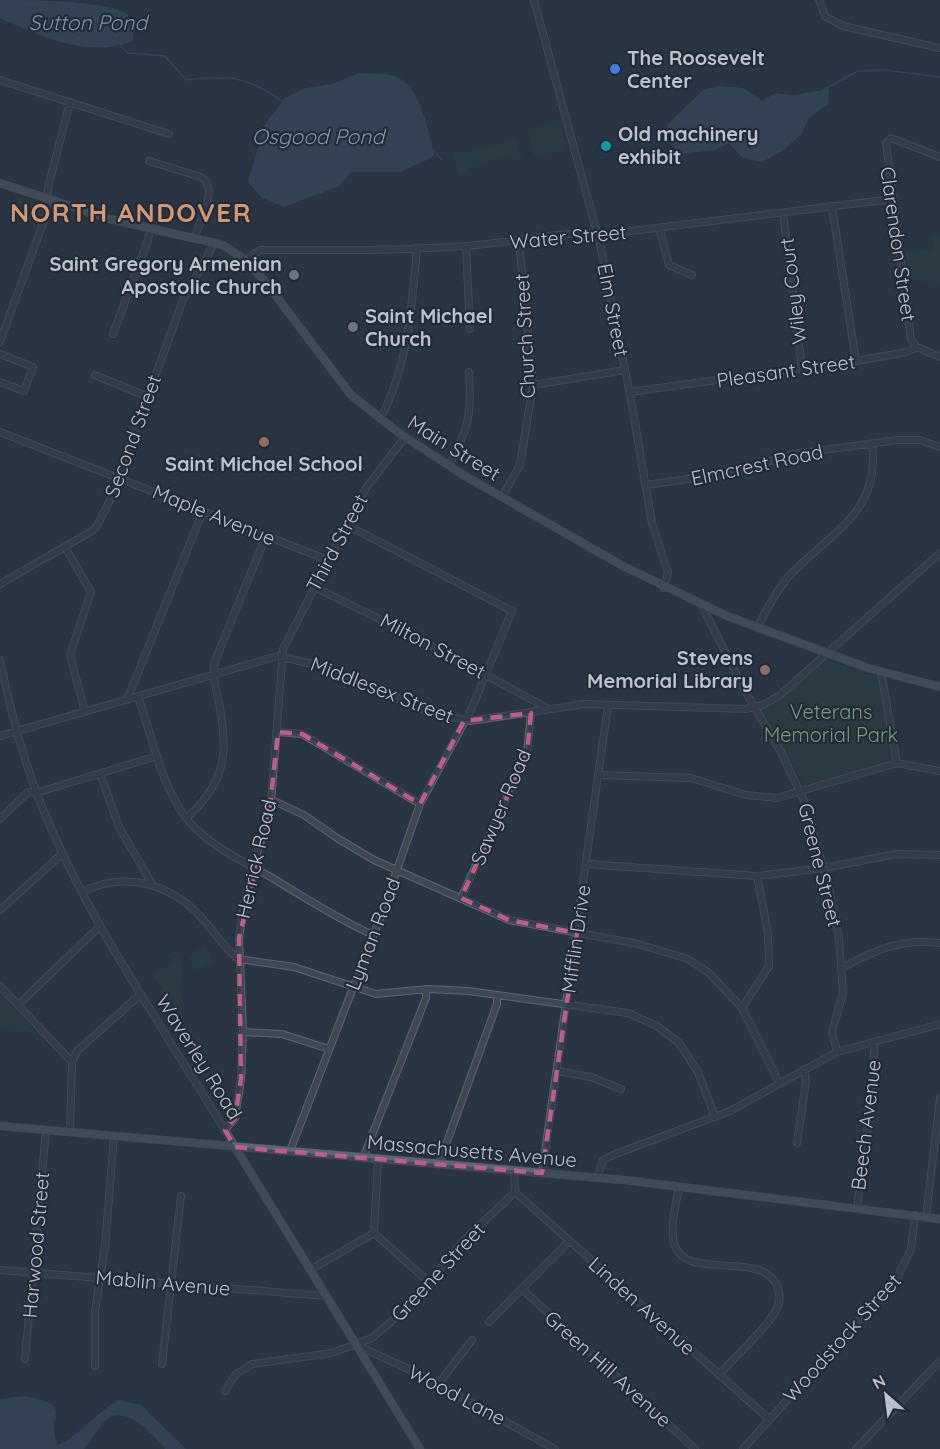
<svg xmlns="http://www.w3.org/2000/svg" width="940" height="1449" font-family="Quicksand,sans-serif">
<style>
.green{fill:#2b4244}
.water{fill:#40536b}
.lines{fill:none;stroke-linecap:round;stroke-linejoin:round}
.stream{stroke:#40536b;stroke-width:1.5}
.minor-casing{stroke:#5c6570;stroke-width:8}
.major-casing{stroke:#47505c;stroke-width:9}
.minor{stroke:#3e4752;stroke-width:6}
.major{stroke:#5c6672;stroke-width:8}
.marked{fill:none;stroke:#bf5c88;stroke-width:4.5;stroke-dasharray:12 8;stroke-linejoin:round}
.shop-dot{fill:#3f7fe0;stroke:#222c38;stroke-width:2}
.culture-dot{fill:#0f9aa8;stroke:#222c38;stroke-width:2}
.worship-dot{fill:#6b7280;stroke:#222c38;stroke-width:2}
.education-dot{fill:#8d6e63;stroke:#222c38;stroke-width:2}
.labels{text-anchor:middle;stroke-width:4.5;stroke-linejoin:round;paint-order:stroke}
.poi-label{font-size:20px;font-weight:bold;fill:#bbc2cc;stroke:#222c38;text-anchor:start}
.street-label{font-size:20px;fill:#bbc2cc;stroke:#222c38}
.park-label{font-size:20px;fill:#749c7b;stroke:#222c38}
.water-label{font-size:21px;font-style:italic;fill:#7d94ad;stroke:#222c38}
.district-label{font-size:26px;font-weight:bold;letter-spacing:1.5px;fill:#d19871;stroke:#222c38}
</style>
<rect width="100%" height="100%" fill="#293543"/>
<!-- green -->
<path class="green" d="M560,121L568,149L535,157L527,131Z
M513,134L522,159L514,161L511,156L467,168V173L458,174L453,155L457,150L461,153L514,139Z
M940,235V284L909,278L905,253L933,250L932,236Z
M826,660L879,678L891,754L881,764L805,785L761,710L783,697Z
M206,946L212,962L196,971L189,959L193,952Z
M177,949C192,976 173,980 183,1001L175,1005L153,975L172,963L168,955Z
M0,994L39,1035L0,1028Z"/>
<!-- water -->
<path class="water" d="M0,0C31,0 104,0 127,14C133,21 133,32 133,41C89,59 40,36 0,18Z
M359,73C369,74 382,73 392,75C422,84 427,130 435,156L400,172H352L339,186L284,207L262,198L248,182L265,124L285,98L305,88L332,84Z
M719,86L743,88L762,101L775,93L794,95L829,89L828,104L809,118L801,134L784,150L762,162L743,158L729,143L715,150L681,154L671,143L667,125L703,90Z
M24,1396C79,1405 43,1418 58,1445C81,1435 96,1412 119,1400L141,1405L186,1449H165C153,1434 123,1402 104,1422C96,1431 91,1441 84,1449H0V1399Z"/>
<g class="lines">
<!-- stream -->
<path class="stream" d="M120,46L128,53L165,56L186,80C229,75 246,76 282,101
M823,90L858,71L884,70L940,77
M433,150L442,160"/>
<defs>
<path id="minor" d="M534,0L600,244L631,400L652,523L668,573L664,588
M819,0L825,16L843,26L940,48
M0,80L169,134
M940,157L891,138L886,143L911,340L917,347L940,357
M149,161L201,177C220,188 199,221 195,237
M832,207L856,361
M783,213L802,369
M659,228L669,265L692,275
M466,246L470,329
M245,260L260,250C328,250 397,251 466,246C509,243 566,230 607,234L892,199
M113,334L148,240L150,228
M0,342L46,215L48,188L70,102
M0,354L33,367L24,391L0,382
M95,375L148,397
M533,385L625,370
M630,392L862,360L907,352L917,347
M380,419C408,367 412,306 417,248
M0,432L328,560
M449,465C469,428 472,414 469,372
M645,485L733,473L793,454L898,440H920L940,447
M502,497L520,465L533,385L519,242
M65,547L91,592L70,655L85,712
M0,584L92,531L97,526L110,500L183,300L215,242
M314,587L394,626L549,709
M757,628C768,608 778,586 795,570C835,530 880,511 872,444
M0,660C9,704 20,748 36,791C84,919 166,1030 235,1147
M881,672L897,763
M138,697C152,735 159,778 182,812C203,844 242,860 274,879C307,899 338,919 373,935
M127,700L203,511
M278,732L302,734L420,804
M0,736L278,656L325,667L426,711L470,721L585,704L746,709L763,705L780,695L940,553
M100,773L119,827L152,884
M599,775L691,778L746,795L777,798L897,763L940,771
M272,800L304,815L337,838L374,860L509,920L638,944L688,959L709,973L742,1008L780,1084
M187,818C227,780 228,754 219,703C216,688 212,676 215,661L266,536
M0,819L28,792L36,793L157,756
M587,864L757,876L824,868L896,854L940,855
M82,892C124,871 170,883 201,917C214,931 223,947 238,959L294,967L376,994L428,989L468,991L628,1013L657,1026L679,1043L698,1072L715,1117
M461,898L527,753L531,713
M0,910L63,853
M842,968C875,950 901,938 940,943
M0,986L72,1062L70,1131
M18,1005L100,926
M742,1008L769,966L768,933L757,876
M243,1032L282,1034L329,1049
M837,1052L940,1024
M72,1062L77,1051L141,994
M557,1071L591,1077L621,1089
M225,1130L235,1118L241,1080L243,1032L239,938L246,894L271,802L283,649L366,488L405,437
M797,1143L806,1081L804,1069
M290,1151L380,918L420,804L471,710L512,611L347,525
M363,1158L426,998V990
M378,1160L374,1233L430,1283
M439,1164L497,1004V995
M514,1171L515,1192
M542,1173L608,705
M597,1178L603,1160L613,1155L730,1111L837,1052L832,1032L843,993L839,939L829,888L805,803L781,752L746,693L701,604
M679,1187C676,1204 669,1229 675,1246C688,1282 764,1248 778,1288C781,1297 779,1306 774,1314C759,1336 736,1355 719,1375
M515,1192L769,1419
M857,1209L868,1125L875,1042
M926,1217L940,1098
M0,1270L326,1296
M310,1270L374,1233
M522,1289L695,1449
M489,1322L569,1241
M356,1345L419,1374L555,1449
M25,1359L46,1130
M162,1364L181,1196
M95,1366V1311L105,1246L114,1136
M438,1384L472,1340
M225,1391L235,1375L252,1364L332,1353L372,1338L412,1304L462,1242L515,1192
M743,1449L897,1278L911,1249L915,1215
M856,1449L940,1361"/>
<path id="major" d="M0,183L110,219L223,245L245,260L264,280L351,395L399,433L465,476L623,566L727,616L868,668L940,687
M0,1126L624,1180L940,1219
M235,1147L420,1449"/>
</defs>
<!-- minor casing -->
<use href="#minor" class="minor-casing"/>
<!-- major casing -->
<use href="#major" class="major-casing"/>
<!-- minor -->
<use href="#minor" class="minor"/>
<!-- major -->
<use href="#major" class="major"/>
</g>
<!-- marked area -->
<path d="M0 0H940V1449H0ZM531,713L527,753L461,898L509,920L577,933L542,1173L235,1147L225,1130L235,1118L241,1079L239,938L269,815L278,732L302,734L420,804L464,721Z" fill="#293543" fill-opacity=".55" fill-rule="evenodd"/>
<path class="marked" d="M531,713L527,753L461,898L509,920L577,933L542,1173L235,1147L225,1130L235,1118L241,1079L239,938L269,815L278,732L302,734L420,804L464,721Z"/>
<!-- markers -->
<circle class="shop-dot" cx="615" cy="69" r="6"/>
<circle class="culture-dot" cx="606" cy="146" r="6"/>
<g class="worship-dot">
<circle cx="294" cy="275" r="6"/>
<circle cx="353" cy="327" r="6"/>
</g>
<g class="education-dot">
<circle cx="264" cy="442" r="6"/>
<circle cx="765" cy="670" r="6"/>
</g>
<g class="labels">
<!-- poi labels -->
<g class="poi-label">
<text x="627" y="65">The Roosevelt<tspan x="627" dy="23">Center</tspan></text>
<text x="618" y="141">Old machinery<tspan x="618" dy="23">exhibit</tspan></text>
<text x="282" y="271" text-anchor="end">Saint Gregory Armenian<tspan x="282" dy="23">Apostolic Church</tspan></text>
<text x="365" y="323">Saint Michael<tspan x="365" dy="23">Church</tspan></text>
<text x="264" y="471" text-anchor="middle">Saint Michael School</text>
<text x="753" y="665" text-anchor="end">Stevens<tspan x="753" dy="23">Memorial Library</tspan></text>
</g>
<!-- street labels -->
<g class="street-label">
<text transform="translate(568 237) rotate(-5)" y="7">Water Street</text>
<text transform="translate(898 244) rotate(82)" y="7">Clarendon Street</text>
<text transform="translate(793 291) rotate(-97)" y="7">Wiley Court</text>
<text transform="translate(613 310) rotate(79)" y="7">Elm Street</text>
<text transform="translate(525 336) rotate(-93)" y="7">Church Street</text>
<text transform="translate(786 371) rotate(-8)" y="7">Pleasant Street</text>
<text transform="translate(133 436) rotate(-70)" y="7">Second Street</text>
<text transform="translate(454 448) rotate(32)" y="7">Main Street</text>
<text transform="translate(757 465) rotate(-12)" y="7">Elmcrest Road</text>
<text transform="translate(214 515) rotate(22)" y="7">Maple Avenue</text>
<text transform="translate(337 543) rotate(-62)" y="7">Third Street</text>
<text transform="translate(433 646) rotate(28)" y="7">Milton Street</text>
<text transform="translate(382 690) rotate(21)" y="7">Middlesex Street</text>
<text transform="translate(501 807) rotate(-67)" y="7">Sawyer Road</text>
<text transform="translate(256 859) rotate(-77)" y="7">Herrick Road</text>
<text transform="translate(820 865) rotate(76)" y="7">Greene Street</text>
<text transform="translate(373 934) rotate(-69)" y="7">Lyman Road</text>
<text transform="translate(576 939) rotate(-82)" y="7">Mifflin Drive</text>
<text transform="translate(199 1057) rotate(58)" y="7">Waverley Road</text>
<text transform="translate(866 1125) rotate(-83)" y="7">Beech Avenue</text>
<text transform="translate(472 1151) rotate(5)" y="7">Massachusetts Avenue</text>
<text transform="translate(36 1245) rotate(-85)" y="7">Harwood Street</text>
<text transform="translate(438 1272) rotate(-47)" y="7">Greene Street</text>
<text transform="translate(163 1283) rotate(5)" y="7">Mablin Avenue</text>
<text transform="translate(642 1306) rotate(42)" y="7">Linden Avenue</text>
<text transform="translate(842 1338) rotate(-48)" y="7">Woodstock Street</text>
<text transform="translate(608 1369) rotate(42)" y="7">Green Hill Avenue</text>
<text transform="translate(457 1395) rotate(28)" y="7">Wood Lane</text>
</g>
<!-- park labels -->
<g class="park-label">
<text x="831" y="719">Veterans<tspan x="831" dy="23">Memorial Park</tspan></text>
</g>
<!-- water labels -->
<g class="water-label">
<text x="88" y="30">Sutton Pond</text>
<text x="318" y="144">Osgood Pond</text>
</g>
<!-- district labels -->
<g class="district-label">
<text x="131" y="222">NORTH ANDOVER</text>
</g>
</g>
<!-- north arrow -->
<g transform="translate(886 1395) rotate(332)" stroke="#222c38" stroke-width="4.5" paint-order="stroke">
<path d="M0-4.5L10 22L0 15L-10 22Z" fill="#bbc2cc"/>
<text y="-9" font-size="16" font-weight="bold" text-anchor="middle" fill="#bbc2cc">N</text>
</g>
</svg>
